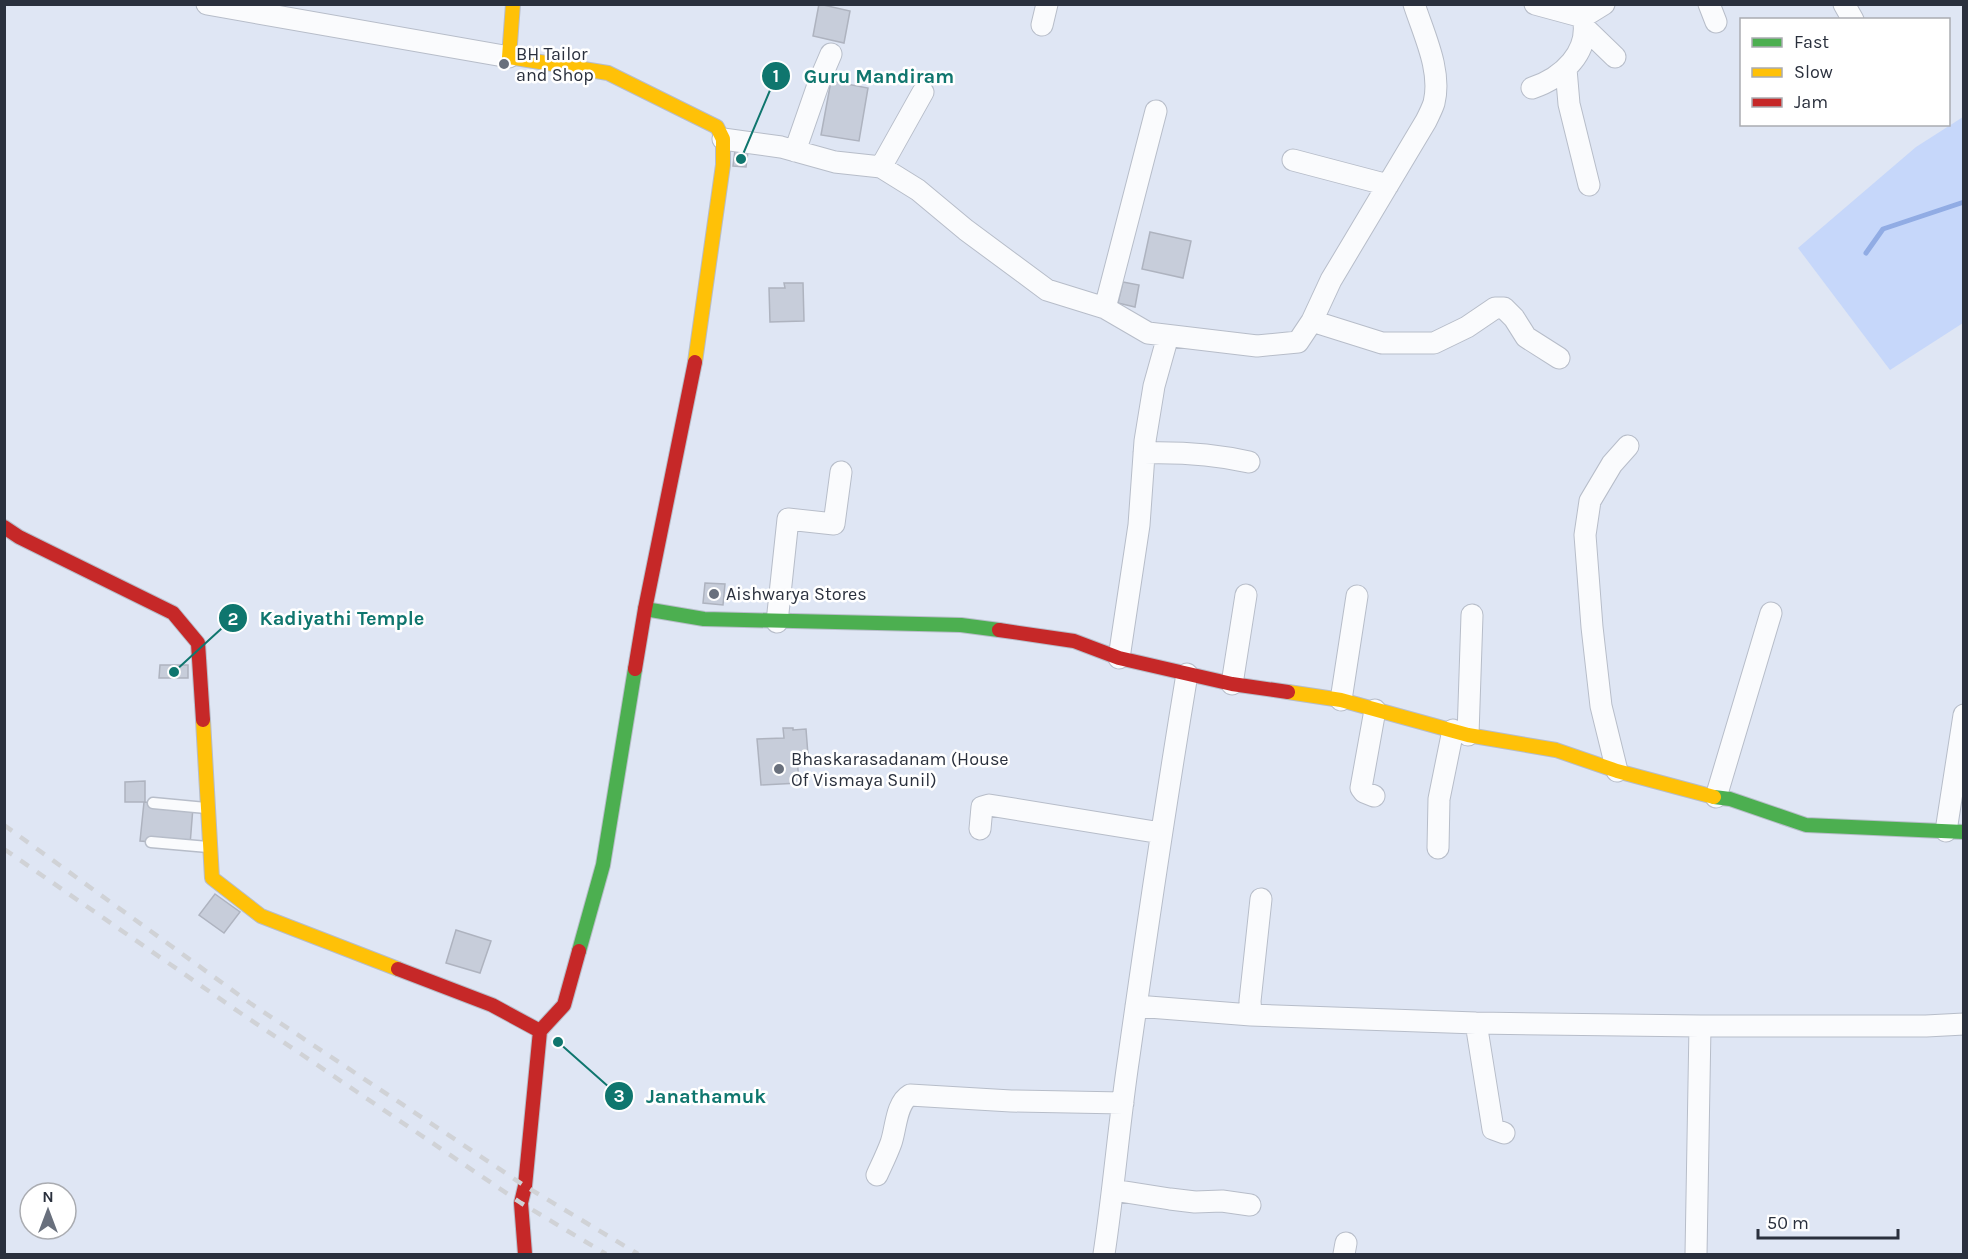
<svg xmlns="http://www.w3.org/2000/svg" width="1968" height="1259" font-family="Karla,sans-serif">
<style>
.green{fill:#c6d7fa}
.lines{fill:none;stroke-linecap:round;stroke-linejoin:round}
.stream{stroke:#91ace4;stroke-width:5}
.building{fill:#c7cdda;stroke:#aeb3bf;stroke-width:1.5}
.lane-casing{stroke:#b7bdc9;stroke-width:13}
.street-casing{stroke:#b7bdc9;stroke-width:23}
.fast-casing{stroke:#b7bdc9;stroke-width:16}
.slow-casing{stroke:#b7bdc9;stroke-width:16}
.jam-casing{stroke:#b7bdc9;stroke-width:16}
.lane{stroke:#fafbfd;stroke-width:10}
.street{stroke:#fafbfd;stroke-width:21}
.fast{stroke:#4caf50;stroke-width:14}
.slow{stroke:#ffc107;stroke-width:14}
.jam{stroke:#c62828;stroke-width:14}
.rail{stroke:#d0d2d6;stroke-width:4.5;stroke-dasharray:10 10;stroke-linecap:butt}
.poi-dot{fill:#69707d;stroke:#fff;stroke-width:2}
.labels{text-anchor:middle;stroke-width:5;stroke-linejoin:round;paint-order:stroke}
.poi-label{font-size:18px;fill:#2a303d;stroke:#fff;text-anchor:start}
.leader{fill:none;stroke:#0f766e;stroke-width:2}
.callout-dot{fill:#0f766e;stroke:#fff;stroke-width:2}
.mark-label{font-size:18px;text-anchor:middle;font-weight:bold;fill:#fff}
.callout-label{font-size:20px;text-anchor:middle;font-weight:bold;fill:#0f766e;stroke:#fff;stroke-width:5;stroke-linejoin:round;paint-order:stroke}
</style>
<rect width="100%" height="100%" fill="#dfe6f4"/>
<!-- green -->
<path class="green" d="M1963,117V323L1890,370L1798,248L1916,147Z"/>
<g class="lines">
<!-- stream -->
<path class="stream" d="M1866,253L1883,229L1964,202"/>
</g>
<!-- building -->
<path class="building" d="M819,4L850,11L844,43L813,36Z
M831,81L868,88L859,141L821,135Z
M735,150L748,152L746,167L733,166Z
M1150,232L1191,241L1183,278L1142,269Z
M1123,282L1139,285L1135,307L1118,303Z
M784,283H803L804,321L770,322L769,288H785Z
M705,583L725,584L723,605L703,603Z
M160,665H188V678H159Z
M783,728H793V730L806,729L808,755L797,756L799,783L761,785L757,739L784,738Z
M145,781V802H125V782Z
M144,802L193,807L190,845L140,841Z
M215,894L240,912L224,933L199,915Z
M456,930L491,941L480,973L446,963Z"/>
<g class="lines">
<defs>
<path id="lane" d="M153,803L206,808
M151,842L208,847"/>
<path id="street" d="M207,4L509,57
M1535,4L1583,17L1604,4
M1709,4L1716,22
M1844,4L1853,20
M1042,25L1047,4
M1585,28L1615,57
M1566,69L1569,104L1589,185
M1532,88C1562,78 1591,52 1583,17
M723,139L781,147L835,162L881,167L918,190L966,230L1047,290L1105,308L1148,333L1257,346L1298,342L1312,321L1382,343H1434L1467,327L1495,308H1504L1514,318L1526,337L1559,358
M795,151L819,82L831,54
M1293,160L1388,185
M881,167L923,92
M1105,308L1156,111
M1312,321L1331,280L1426,121C1429,115 1432,109 1434,103C1442,71 1424,35 1414,4
M1144,453C1180,452 1213,454 1249,462
M777,622L788,519L834,524L841,472
M1119,658L1139,525L1145,441L1154,386L1168,336
M1232,684L1246,595
M1341,700L1357,596
M1468,735L1472,615
M1617,771L1601,706L1592,627L1585,535L1590,501L1612,464L1628,446
M1374,796L1364,792L1361,788L1375,710
M1716,797L1771,613
M980,829L982,807L989,805L1161,833
M1946,831L1964,715
M1438,848L1439,799L1453,730
M1136,1006L1251,1015L1476,1023L1700,1026H1926L1964,1024
M1251,1015L1250,1001L1261,899
M1476,1023L1493,1129L1504,1133
M877,1175C882,1164 887,1154 891,1143C896,1129 896,1103 910,1095L1011,1101L1123,1103
M1113,1190L1170,1199L1195,1202L1222,1201L1250,1205
M1104,1254C1114,1188 1119,1122 1129,1056C1147,928 1166,801 1187,674
M1344,1254L1346,1243
M1696,1254L1700,1026"/>
<path id="fast" d="M645,609L704,619L961,625L999,630
M1714,797L1730,799L1806,825L1964,832
M579,951L603,865L635,669"/>
<path id="slow" d="M513,4L509,57L608,73L717,127L723,139V165L695,362
M1288,692L1341,700L1468,735L1556,750L1617,771L1714,797
M203,720L212,878L261,916L398,969"/>
<path id="jam" d="M4,527L19,537L173,613L198,643L203,720
M999,630L1074,641L1119,658L1232,684L1288,692
M635,669L645,609L695,362
M398,969L492,1005L540,1031L525,1186L521,1203L525,1254
M540,1031L564,1005L579,951"/>
</defs>
<!-- lane casing -->
<use href="#lane" class="lane-casing"/>
<!-- street casing -->
<use href="#street" class="street-casing"/>
<!-- fast casing -->
<use href="#fast" class="fast-casing"/>
<!-- slow casing -->
<use href="#slow" class="slow-casing"/>
<!-- jam casing -->
<use href="#jam" class="jam-casing"/>
<!-- lane -->
<use href="#lane" class="lane"/>
<!-- street -->
<use href="#street" class="street"/>
<!-- fast -->
<use href="#fast" class="fast"/>
<!-- slow -->
<use href="#slow" class="slow"/>
<!-- jam -->
<use href="#jam" class="jam"/>
<!-- rail -->
<path class="rail" d="M4,825L250,1003L525,1186L638,1254
M4,849L239,1012L521,1203L606,1254"/>
</g>
<!-- markers -->
<g class="poi-dot">
<circle cx="504" cy="64" r="6"/>
<circle cx="714" cy="594" r="6"/>
<circle cx="779" cy="769" r="6"/>
</g>
<g class="labels">
<!-- poi labels -->
<g class="poi-label">
<text x="516" y="60">BH Tailor<tspan x="516" dy="21">and Shop</tspan></text>
<text x="726" y="600">Aishwarya Stores</text>
<text x="791" y="765">Bhaskarasadanam (House<tspan x="791" dy="21">Of Vismaya Sunil)</tspan></text>
</g>
</g>
<!-- callouts -->
<path class="leader" d="M741 159L776 76M174 672L233 618M558 1042L619 1096"/>
<g class="callout-dot">
<circle cx="741" cy="159" r="6"/>
<circle cx="174" cy="672" r="6"/>
<circle cx="558" cy="1042" r="6"/>
<circle cx="776" cy="76" r="15"/>
<circle cx="233" cy="618" r="15"/>
<circle cx="619" cy="1096" r="15"/>
</g>
<g class="mark-label">
<text x="776" y="82">1</text>
<text x="233" y="625">2</text>
<text x="619" y="1102">3</text>
</g>
<g class="callout-label">
<text x="879" y="83">Guru Mandiram</text>
<text x="342" y="625">Kadiyathi Temple</text>
<text x="706" y="1103">Janathamuk</text>
</g>
<!-- border -->
<rect width="1968" height="1259" fill="none" stroke="#2a303d" stroke-width="12"/>
<!-- legend -->
<rect x="1740" y="18" width="210" height="108" fill="#ffffff" stroke="#aaacb1" stroke-width="1.5"/>
<rect x="1752" y="38" width="30" height="9" fill="#4caf50" stroke="#aaacb1" stroke-width="1.5"/>
<text x="1794" y="48" font-size="18" fill="#2a303d">Fast</text>
<rect x="1752" y="68" width="30" height="9" fill="#ffc107" stroke="#aaacb1" stroke-width="1.5"/>
<text x="1794" y="78" font-size="18" fill="#2a303d">Slow</text>
<rect x="1752" y="98" width="30" height="9" fill="#c62828" stroke="#aaacb1" stroke-width="1.5"/>
<text x="1794" y="108" font-size="18" fill="#2a303d">Jam</text>
<!-- north arrow -->
<g transform="translate(48 1211)"><circle r="28" fill="#ffffff" stroke="#aaacb1" stroke-width="1.5"/>
<path d="M0-4.5L10 22L0 15L-10 22Z" fill="#69707d"/>
<text y="-9" font-size="16" font-weight="bold" text-anchor="middle" fill="#2a303d">N</text>
</g>
<!-- scale -->
<path d="M1758 1229v9h140v-9" fill="none" stroke="#2a303d" stroke-width="3"/>
<text x="1767" y="1229" font-size="18" fill="#2a303d" stroke="#ffffff" stroke-width="4.5" paint-order="stroke">50 m</text>
</svg>
